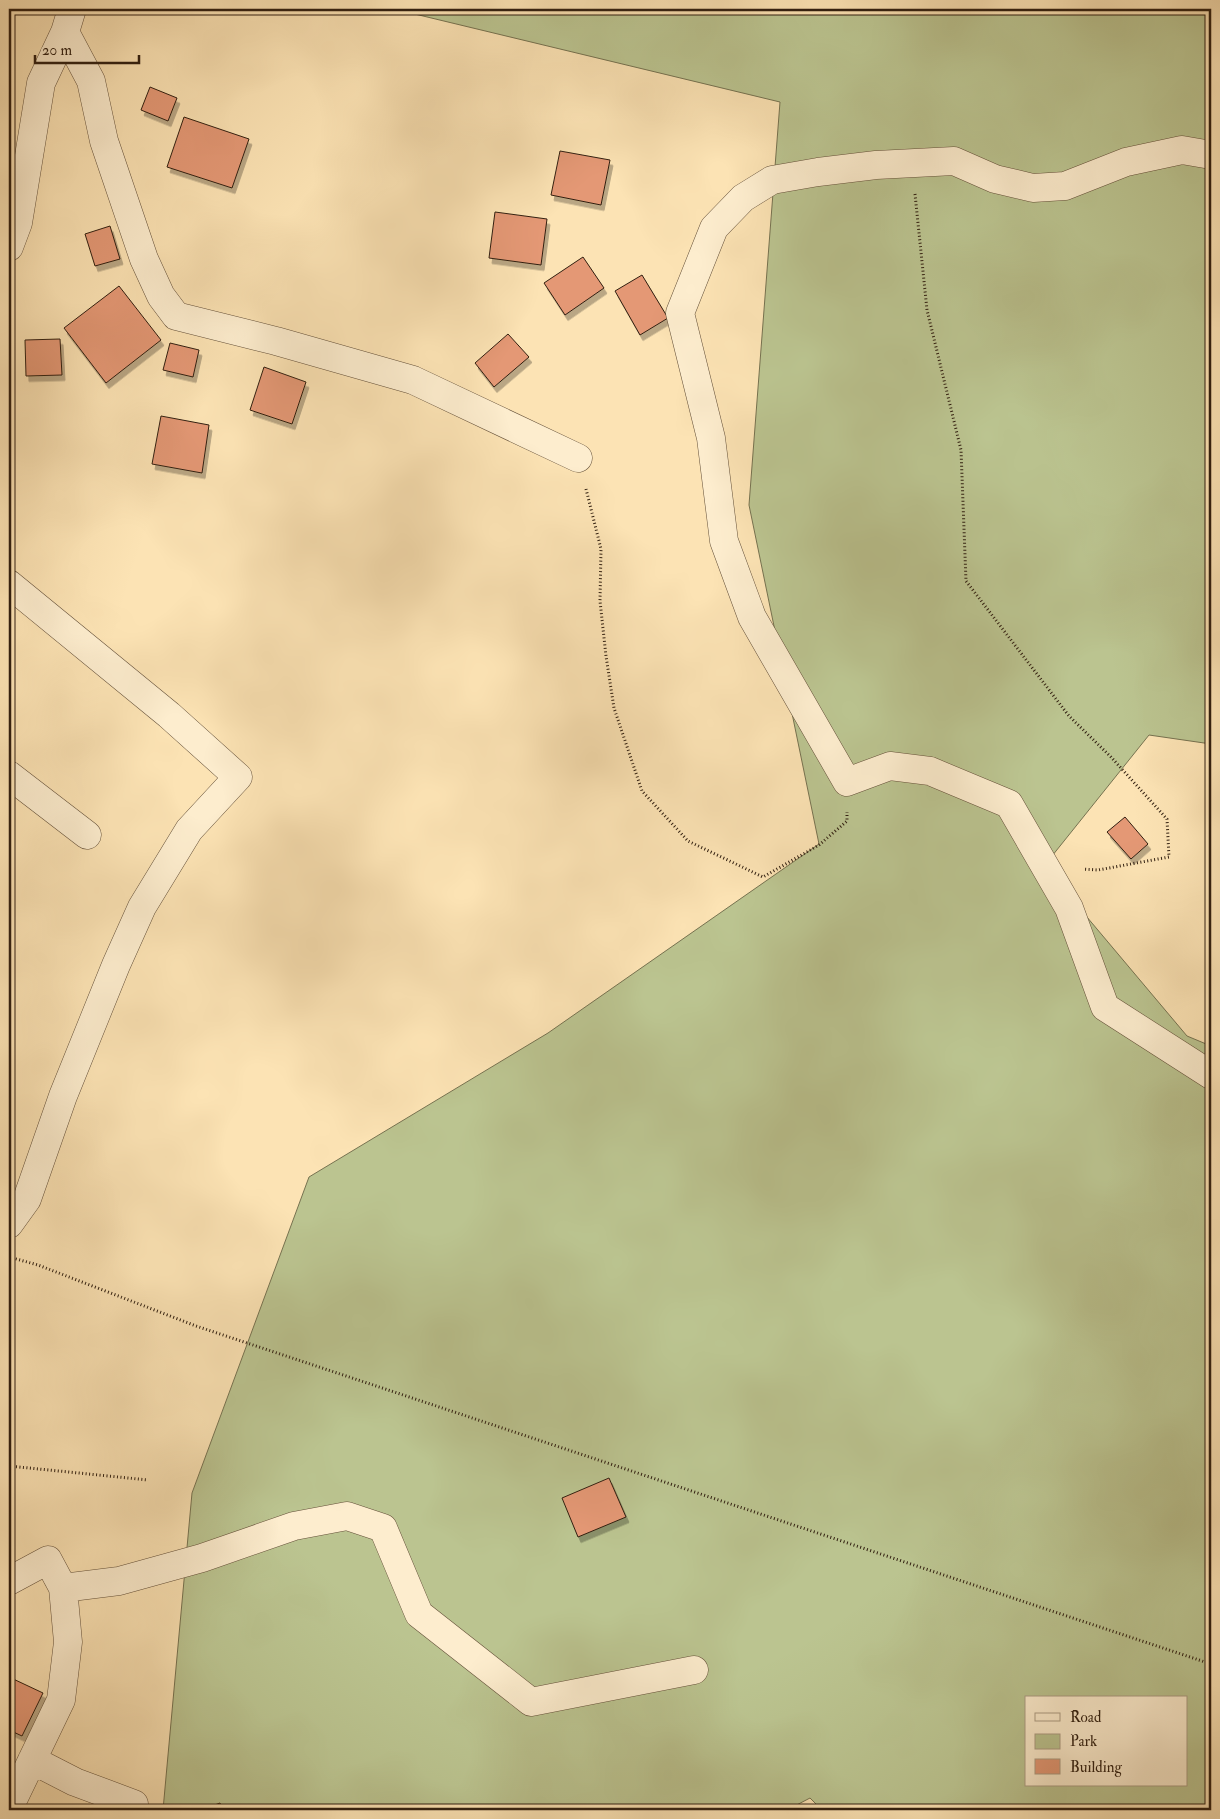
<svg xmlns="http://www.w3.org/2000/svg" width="1220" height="1819" font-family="'IM FELL Double Pica',serif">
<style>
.green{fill:#bbc490;stroke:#767250;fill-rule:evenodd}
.building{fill:#e49875;stroke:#311f10;filter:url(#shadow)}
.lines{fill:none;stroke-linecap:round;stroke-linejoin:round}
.minor-casing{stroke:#645039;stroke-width:29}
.tertiary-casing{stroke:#645039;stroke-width:29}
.path{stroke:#311f10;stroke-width:3;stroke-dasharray:1 2.5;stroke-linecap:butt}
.minor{stroke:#fdedce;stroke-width:28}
.tertiary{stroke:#fdedce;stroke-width:28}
</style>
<defs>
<filter id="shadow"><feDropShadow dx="3" dy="5.5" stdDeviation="0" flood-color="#0004"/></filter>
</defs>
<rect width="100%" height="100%" fill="#fce3b4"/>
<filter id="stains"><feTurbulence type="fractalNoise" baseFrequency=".004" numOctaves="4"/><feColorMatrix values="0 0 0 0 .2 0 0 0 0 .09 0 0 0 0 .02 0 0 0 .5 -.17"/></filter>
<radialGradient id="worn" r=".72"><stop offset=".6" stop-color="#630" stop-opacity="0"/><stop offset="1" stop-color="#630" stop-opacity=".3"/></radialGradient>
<!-- green -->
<path class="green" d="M394,9H1211V744L1149,735L1044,866L1187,1036L1211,1046V1810H822L810,1798L787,1810H163L192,1493L309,1177L548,1033L819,844L749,505L780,102ZM1026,1698H1186V1785H1026Z"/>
<!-- building -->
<path class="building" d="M150,87L177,98L168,121L141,110Z
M184,117L249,139L232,188L167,167Z
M560,151L610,160L601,205L551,195Z
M495,212L547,219L541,265L489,258Z
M110,226L120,259L95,266L85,234Z
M583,257L604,288L565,315L544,283Z
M642,275L668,318L640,335L615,291Z
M119,286L161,340L106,383L64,328Z
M508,334L529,357L494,387L475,363Z
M60,339L62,375L26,376L25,340Z
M170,343L199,350L193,377L163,370Z
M264,367L306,382L292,424L250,410Z
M161,416L209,425L202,473L152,464Z
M1125,817L1148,844L1131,859L1107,832Z
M609,1478L626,1517L578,1537L562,1498Z
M9,1677L43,1693L22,1736L9,1730Z
M220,1803L223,1810H201Z"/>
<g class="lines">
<defs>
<path id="minor" d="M72,9L65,32L91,81L104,141L144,259L161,296L176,316L276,341L413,380L578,458
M9,247L18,223L41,83L65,32
M9,584L169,715L238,777L189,830L142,907L116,965L63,1096L27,1199L9,1224
M9,775L87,835
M9,1581L48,1560L63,1588L68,1642L61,1700L9,1808
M63,1588L119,1581L202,1558L294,1526L347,1516L383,1528L419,1614L531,1702L694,1670
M32,1760L75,1782L134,1804"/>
<path id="tertiary" d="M1211,155L1182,150L1126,162L1065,186L1033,188L995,179L954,161L876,165L818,172L772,180L743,198L714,228L680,313L711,438L724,541L752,617L847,782L890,766L930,771L1009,804L1069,908L1105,1007L1211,1075"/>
</defs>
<!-- minor casing -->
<use href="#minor" class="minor-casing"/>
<!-- tertiary casing -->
<use href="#tertiary" class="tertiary-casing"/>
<!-- path -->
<path class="path" d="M915,194L927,310L961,450L966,581L1069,716L1111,757L1167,819L1169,857L1098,870L1083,869
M586,489L601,549L600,601L606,656L614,708L642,791L688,841L763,877L819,845L847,821V812
M9,1257L38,1265L196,1326L1211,1664
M9,1466L148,1480"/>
<!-- minor -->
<use href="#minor" class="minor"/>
<!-- tertiary -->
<use href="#tertiary" class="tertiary"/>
</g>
<!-- margin -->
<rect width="1220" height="1819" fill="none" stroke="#fce3b4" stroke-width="30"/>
<rect x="10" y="10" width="1200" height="1799" fill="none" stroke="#311f10" stroke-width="2.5"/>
<rect x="15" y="15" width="1190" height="1789" fill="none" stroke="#311f10"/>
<!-- legend -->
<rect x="1025" y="1696" width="162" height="90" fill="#fdedce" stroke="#ab9b82"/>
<rect x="1035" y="1713" width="25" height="8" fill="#fdedce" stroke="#ab9b82"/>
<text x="1070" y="1722" font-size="15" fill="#311f10">Road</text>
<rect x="1035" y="1734" width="25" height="15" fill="#bbc490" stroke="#ab9b82"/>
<text x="1070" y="1746" font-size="15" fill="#311f10">Park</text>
<rect x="1035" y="1759" width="25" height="15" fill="#e49875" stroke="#ab9b82"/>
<text x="1070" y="1772" font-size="15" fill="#311f10">Building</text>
<!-- scale -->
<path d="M35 55v8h104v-8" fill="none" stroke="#311f10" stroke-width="2.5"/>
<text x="42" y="55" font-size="15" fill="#311f10" stroke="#fdedce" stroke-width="4" paint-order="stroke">20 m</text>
<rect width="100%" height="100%" filter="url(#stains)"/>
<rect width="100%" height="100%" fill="url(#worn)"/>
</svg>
